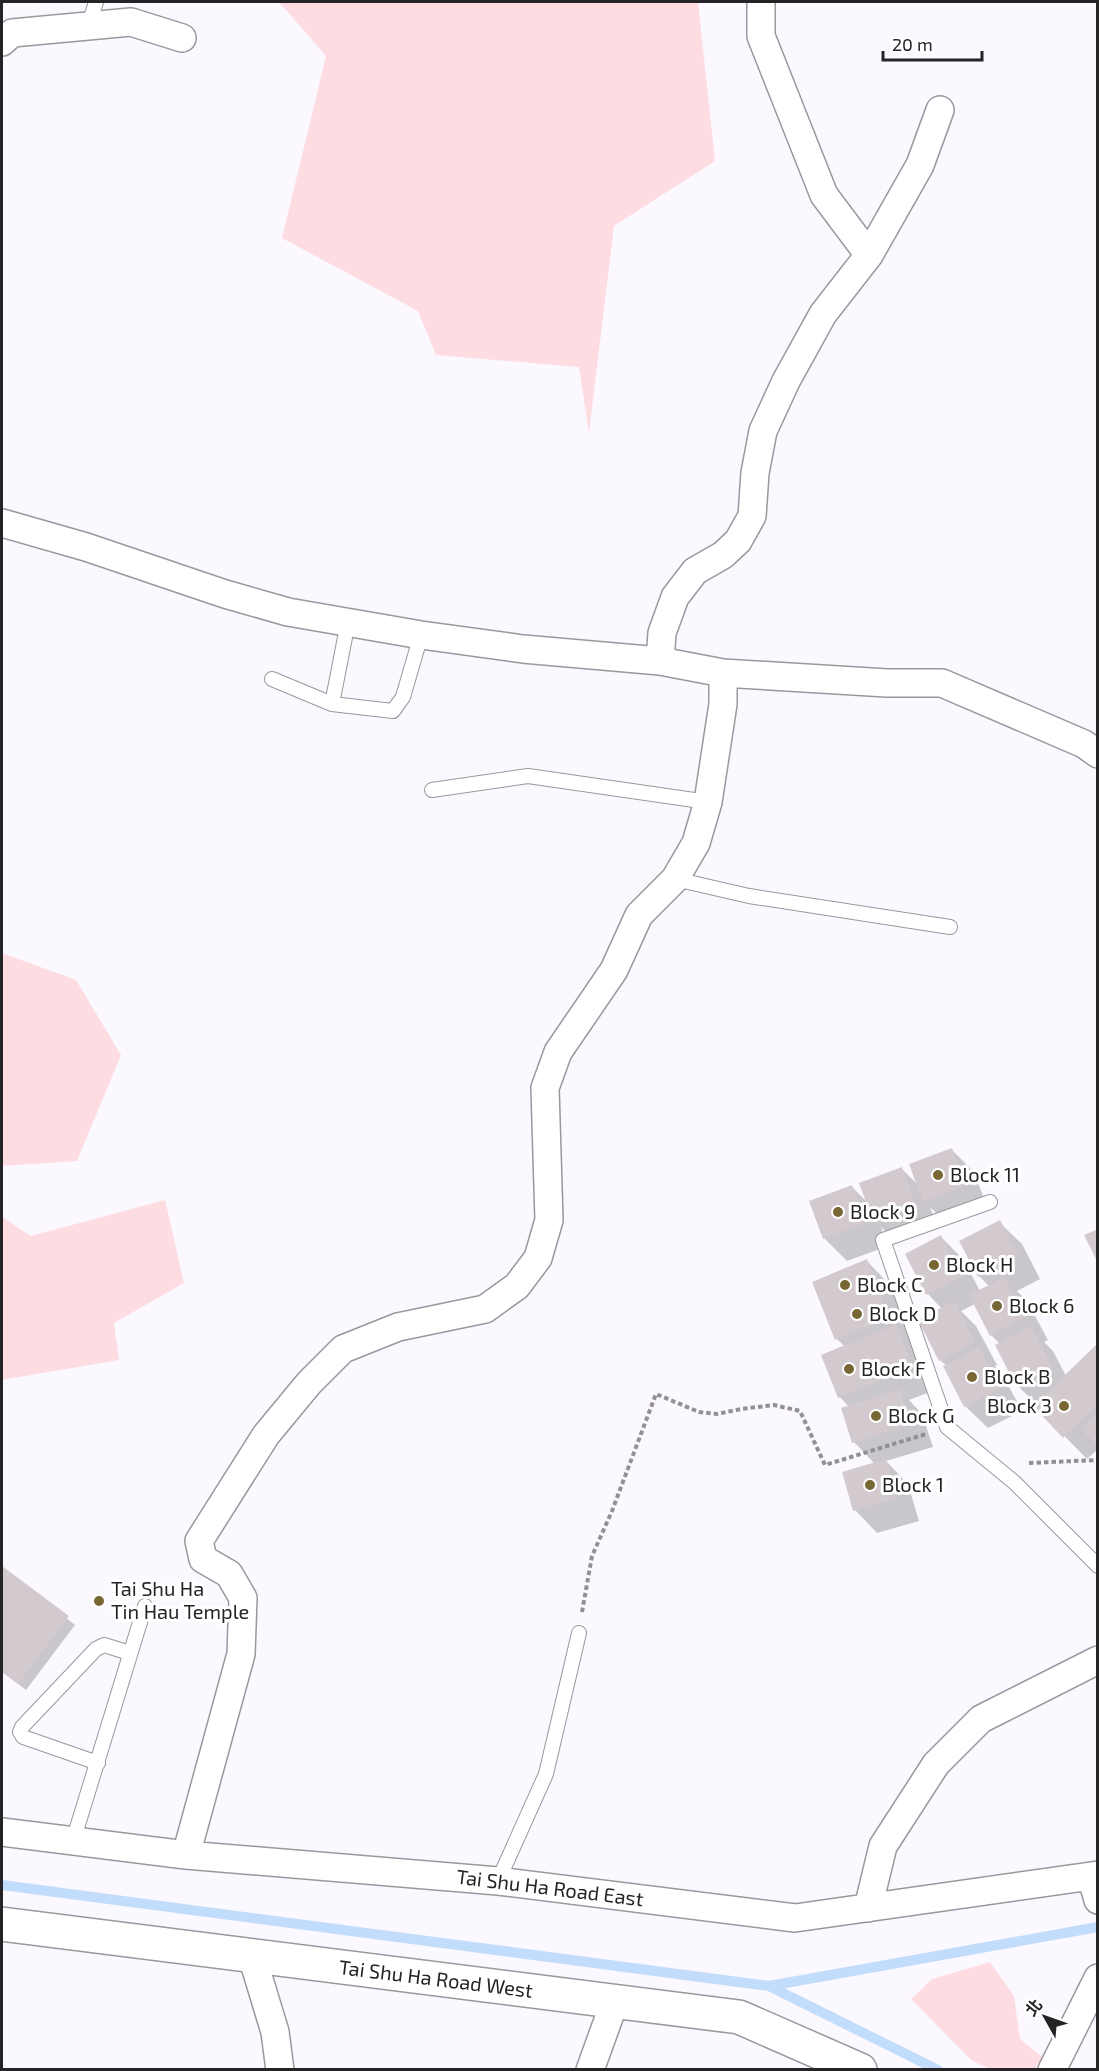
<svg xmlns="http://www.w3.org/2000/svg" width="1099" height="2071" font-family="'Exo 2','Noto Sans TC',sans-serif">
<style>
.green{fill:#fddde2}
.shadow{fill:#0003}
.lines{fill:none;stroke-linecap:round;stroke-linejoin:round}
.stream{stroke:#c2dcfb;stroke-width:10}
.building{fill:#d2cacf}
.service-casing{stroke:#9a979e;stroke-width:16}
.minor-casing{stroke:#9a979e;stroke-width:30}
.tertiary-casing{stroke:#9a979e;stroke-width:36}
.path{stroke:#939095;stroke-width:4;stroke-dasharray:4.5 3;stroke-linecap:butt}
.service{stroke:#fff;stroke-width:14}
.minor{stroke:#fff;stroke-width:27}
.tertiary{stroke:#fff;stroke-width:33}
.poi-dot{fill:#786634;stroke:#fff;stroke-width:2}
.labels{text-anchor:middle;stroke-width:6;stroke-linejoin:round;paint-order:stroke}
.poi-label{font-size:20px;fill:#252326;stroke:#fff;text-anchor:start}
.street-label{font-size:20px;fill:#252326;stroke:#fff}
</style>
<rect width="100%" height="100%" fill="#fcf8ff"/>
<!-- green -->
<path class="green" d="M279,2H698L715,161L614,226L589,433L579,367L436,355L418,311L282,238L326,56Z
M2,953L76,980L121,1055L77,1161L2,1166Z
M165,1200L184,1283L114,1323L119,1360L2,1380V1217L31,1236Z
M990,1962L1014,1996L1020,2039L1042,2057L1035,2069H990L971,2060L911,1999L932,1979Z"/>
<!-- shadow -->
<path class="shadow" d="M952,1150L974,1172L988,1209L947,1224L930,1207L938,1227L897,1243L881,1227L888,1246L847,1261L825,1239L811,1202L852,1187L868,1203L901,1168L919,1186Z
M999,1222L1022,1244L1040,1279L1017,1291L1027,1301L1048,1340L1044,1342L1053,1351L1066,1376L1098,1346V1449L1087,1459L1035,1406L1036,1404L1017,1385L1000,1344L991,1335L975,1304L961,1311L976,1326L997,1365L995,1366L1001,1372L1022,1411L988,1428L965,1406L947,1366L940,1360L942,1309L928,1294L907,1255L941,1237L964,1260L980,1291L989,1286L979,1276Z
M867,1261L889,1284L912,1341L935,1390L909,1400L922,1414L933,1447L886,1461L908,1484L919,1521L877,1533L855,1510L875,1464L854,1442L849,1407L840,1397L845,1347L837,1339Z
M2,1568L75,1625L26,1690L2,1672Z"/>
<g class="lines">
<!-- stream -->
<path class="stream" d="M2,1885L769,1986L938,2070
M769,1986L1098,1927"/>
</g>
<!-- building -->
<path class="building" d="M952,1148L966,1186L923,1202L909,1164Z
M902,1167L916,1205L873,1221L859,1183Z
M852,1185L866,1223L823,1239L809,1201Z
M1000,1220L1019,1256L978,1277L959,1241Z
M1098,1229V1263L1084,1235Z
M941,1235L963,1276L926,1295L905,1254Z
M867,1259L890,1318L835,1340L812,1282Z
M1005,1277L1026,1317L990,1336L969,1295Z
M954,1301L975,1342L939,1361L918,1320Z
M896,1324L913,1367L838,1398L821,1355Z
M1031,1326L1052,1367L1016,1386L995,1345Z
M1098,1343V1404L1063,1438L1033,1406Z
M979,1347L1000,1388L964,1407L943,1366Z
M900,1389L911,1424L852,1443L841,1408Z
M1098,1412V1446L1081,1429Z
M886,1459L897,1498L853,1511L842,1472Z
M2,1566L69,1616L18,1684L2,1671Z"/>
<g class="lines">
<defs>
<path id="service" d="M88,27L96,2
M272,679L332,704L393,711L403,697L421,635
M332,704L348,622
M432,790L528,776L708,802
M675,879L749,896L950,927
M990,1202L883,1240L947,1427L1014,1482L1098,1566
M98,1763L23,1737L20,1732L22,1727L96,1649L104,1645L130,1653
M73,1841L145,1606
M498,1881L546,1774L579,1633"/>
<path id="minor" d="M761,2V36L824,195L869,255
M2,42L12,33L131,22L182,38
M2,523L86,547L225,594L288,612L421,635L523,649L660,661L723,673L887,683H942L1084,744L1098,754
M660,661L662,633L675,597L695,571L723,555L738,541L752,516L755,473L763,431L786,381L823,314L869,255L920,165L940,110
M2,1832L186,1855L498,1881L795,1918L1098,1875
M186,1855L241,1654L243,1598L229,1574L203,1559L199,1541L266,1435L309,1383L343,1349L398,1327L485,1309L517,1286L538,1258L549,1220L545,1088L558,1052L614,970L639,915L675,879L696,843L708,802L723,704V673
M1091,1876L1098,1900
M868,1908L883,1846L936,1764L981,1719L1098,1660
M252,1956L275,2032L280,2070
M590,2070L615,2001
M1052,2070L1098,1978"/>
<path id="tertiary" d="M2,1924L739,2017L860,2070"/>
</defs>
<!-- service casing -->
<use href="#service" class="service-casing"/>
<!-- minor casing -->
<use href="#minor" class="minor-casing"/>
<!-- tertiary casing -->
<use href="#tertiary" class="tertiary-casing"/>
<!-- path -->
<path class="path" d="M1029,1463L1098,1460
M582,1612L592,1556L612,1511L656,1394L699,1412L717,1414L741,1409L774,1405L800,1411L825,1465L926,1434"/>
<!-- service -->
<use href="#service" class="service"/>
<!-- minor -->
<use href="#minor" class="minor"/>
<!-- tertiary -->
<use href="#tertiary" class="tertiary"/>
</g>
<!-- markers -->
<g class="poi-dot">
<circle cx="938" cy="1175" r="6"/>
<circle cx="838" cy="1212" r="6"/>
<circle cx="934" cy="1265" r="6"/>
<circle cx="845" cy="1285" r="6"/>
<circle cx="997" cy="1306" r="6"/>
<circle cx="857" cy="1314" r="6"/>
<circle cx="849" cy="1369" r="6"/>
<circle cx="972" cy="1377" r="6"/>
<circle cx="1064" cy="1406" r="6"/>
<circle cx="876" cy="1416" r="6"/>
<circle cx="870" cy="1485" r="6"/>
<circle cx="99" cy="1601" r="6"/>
</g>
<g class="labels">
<!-- poi labels -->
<g class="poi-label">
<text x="950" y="1182">Block 11</text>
<text x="850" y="1219">Block 9</text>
<text x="946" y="1272">Block H</text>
<text x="857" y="1292">Block C</text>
<text x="1009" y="1313">Block 6</text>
<text x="869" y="1321">Block D</text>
<text x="861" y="1376">Block F</text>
<text x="984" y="1384">Block B</text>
<text x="1052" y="1413" text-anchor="end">Block 3</text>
<text x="888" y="1423">Block G</text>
<text x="882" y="1492">Block 1</text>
<text x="111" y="1596">Tai Shu Ha<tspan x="111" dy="23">Tin Hau Temple</tspan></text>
</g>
<!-- street labels -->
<g class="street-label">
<text transform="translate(550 1888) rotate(7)" y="7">Tai Shu Ha Road East</text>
<text transform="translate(436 1979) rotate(7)" y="7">Tai Shu Ha Road West</text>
</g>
</g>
<!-- border -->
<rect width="1099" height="2071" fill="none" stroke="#252326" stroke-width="6"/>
<!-- north arrow -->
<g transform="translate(1045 2017) rotate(310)" stroke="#ffffff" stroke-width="4.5" paint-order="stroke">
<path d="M0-4.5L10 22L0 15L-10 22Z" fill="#252326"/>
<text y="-9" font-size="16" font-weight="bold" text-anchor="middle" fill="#252326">北</text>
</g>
<!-- scale -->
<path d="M883 51v9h99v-9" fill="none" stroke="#252326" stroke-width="3"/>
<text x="892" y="51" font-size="18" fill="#252326" stroke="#ffffff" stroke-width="4.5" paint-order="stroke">20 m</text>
</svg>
